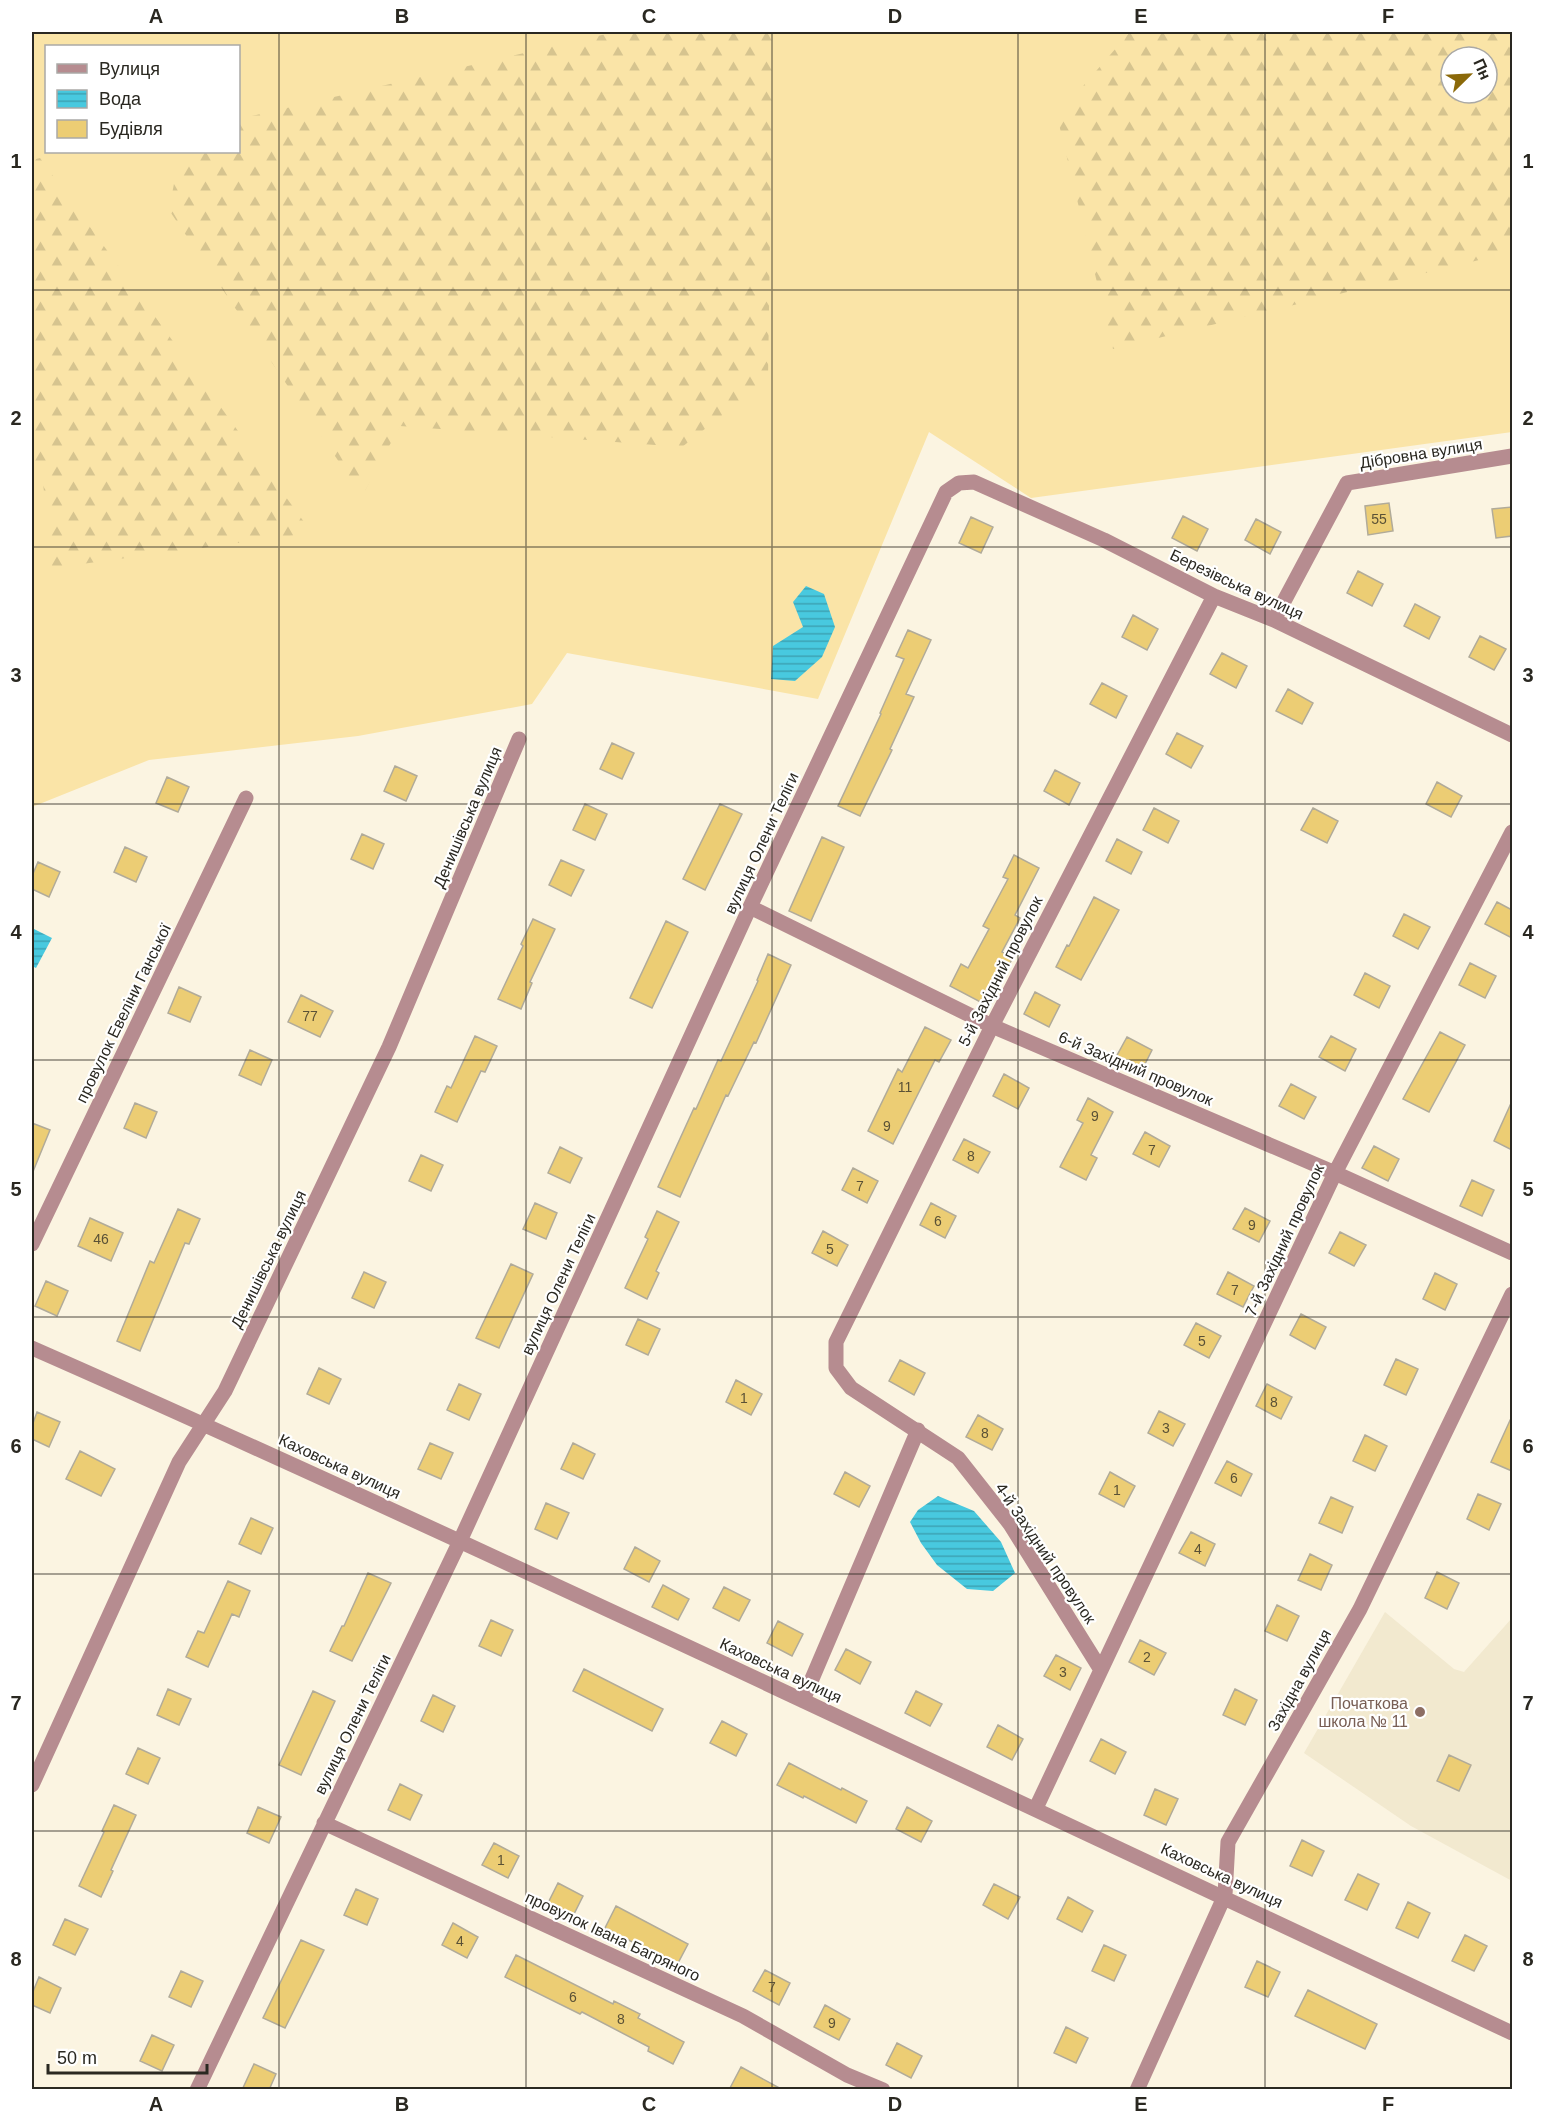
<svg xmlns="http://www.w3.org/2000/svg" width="1544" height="2121" font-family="Arial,sans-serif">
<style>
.built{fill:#f2e9cf}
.grass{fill:#fae4a7;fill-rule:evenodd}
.forest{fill:url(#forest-firs);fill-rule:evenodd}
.water{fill:url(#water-rules)}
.building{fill:#eccd74;stroke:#b1ab99;stroke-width:1.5}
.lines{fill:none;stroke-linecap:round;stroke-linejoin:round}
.minor{stroke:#b68c90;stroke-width:15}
.grid{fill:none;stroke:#2a2821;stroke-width:1.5;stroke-opacity:0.55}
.education-dot{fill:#8d6e63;stroke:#fff;stroke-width:2}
.labels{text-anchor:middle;stroke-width:4.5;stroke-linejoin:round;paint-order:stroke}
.number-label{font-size:14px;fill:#5a5136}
.street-label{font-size:16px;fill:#2a2821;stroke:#fff}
.education-label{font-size:16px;fill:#785e54;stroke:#fff;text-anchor:end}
.neatline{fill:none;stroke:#2a2821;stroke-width:2}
.grid-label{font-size:20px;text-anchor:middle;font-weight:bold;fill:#2a2821}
</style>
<defs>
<pattern id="forest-firs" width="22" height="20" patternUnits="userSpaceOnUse" patternTransform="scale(1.5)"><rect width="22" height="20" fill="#fae4a7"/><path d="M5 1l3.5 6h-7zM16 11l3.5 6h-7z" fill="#d6c48f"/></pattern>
<pattern id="water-rules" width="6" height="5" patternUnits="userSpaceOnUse" patternTransform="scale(1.5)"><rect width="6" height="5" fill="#48c9df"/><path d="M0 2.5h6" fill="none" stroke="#3ca3b4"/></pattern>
</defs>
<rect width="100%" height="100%" fill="#fbf4e1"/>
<!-- built -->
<path class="built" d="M1385,1612L1454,1669L1464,1672L1512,1618V1881L1411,1826L1304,1753Z"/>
<!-- grass -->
<path class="grass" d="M32,32H1512V432L1031,498L929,432L818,699L567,653L532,704L358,736L149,760L32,807ZM46,46H238V152H46ZM1451,57H1487V93H1451Z"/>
<!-- forest -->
<path class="forest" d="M615,32H773L768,379L682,447L400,426L362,496L169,210L180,152H238L239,119Z
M1130,32H1512V252L1113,349L1057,116ZM1451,57H1487V93H1451Z
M40,158L312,533L52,568L42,473L32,459V160Z"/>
<!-- water -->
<path class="water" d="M806,586L824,594L835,627L822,657L795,681L771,679L773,646L803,627L793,602Z
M32,928L52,938L36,968L32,966Z
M938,1496L974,1511L1001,1542L1015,1573L993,1591L967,1589L937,1565L921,1543L910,1522L918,1510Z"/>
<!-- building -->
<path class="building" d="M1389,503L1393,531L1368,535L1365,506Z
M1512,507V536L1496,538L1492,509Z
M1183,516L1208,529L1197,551L1172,538Z
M971,517L993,527L981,553L959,543Z
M1256,519L1281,532L1270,554L1245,540Z
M1358,571L1383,584L1372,606L1347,593Z
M1415,604L1440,617L1429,639L1404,626Z
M1133,615L1158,629L1147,650L1122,637Z
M908,630L931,640L906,694L914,697L890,749L892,750L860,816L838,806L881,714L880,713L904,659L896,656Z
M1480,636L1506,649L1494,670L1469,657Z
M1222,653L1247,666L1236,688L1210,674Z
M1102,683L1127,696L1116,718L1090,704Z
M1288,689L1313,703L1302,724L1276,711Z
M1177,733L1203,746L1191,768L1166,754Z
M612,743L634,753L622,779L600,769Z
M395,766L417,776L406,801L384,791Z
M1055,770L1080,783L1069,805L1044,791Z
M167,777L189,787L178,812L156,803Z
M1437,782L1462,796L1451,817L1426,804Z
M585,804L607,814L595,840L573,830Z
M720,804L742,814L705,890L683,879Z
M1154,808L1179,821L1168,843L1143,830Z
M1313,808L1338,821L1327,843L1301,830Z
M362,834L384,844L373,869L351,859Z
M822,837L844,847L811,921L789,911Z
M1117,839L1142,852L1131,874L1106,861Z
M125,847L147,857L136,882L114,872Z
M1014,855L1039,868L1015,915L1020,918L1002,952L1013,957L988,1006L950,986L961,964L968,968L989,929L983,926L1008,879L1003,877Z
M561,860L584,870L571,896L549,885Z
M38,862L60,872L49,897L32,889V876Z
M1094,897L1119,910L1081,980L1056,967L1067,945L1069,946Z
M1497,902L1512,910V938L1485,924Z
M1404,914L1430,927L1418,949L1393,936Z
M533,919L555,929L530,982L532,983L521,1009L498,999L523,946L521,944Z
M666,921L688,932L652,1008L630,998Z
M768,954L791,965L756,1043L754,1042L728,1096L726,1095L680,1197L658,1187L694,1108L696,1109L718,1060L721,1061L758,981L757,980Z
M1470,963L1496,976L1485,998L1459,985Z
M1365,973L1390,986L1379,1008L1354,995Z
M179,987L201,997L190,1022L168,1013Z
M1035,992L1060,1005L1049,1027L1024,1014Z
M301,995L333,1011L320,1037L288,1022Z
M925,1027L951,1040L939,1062L935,1060L893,1144L868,1131L898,1069L902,1072Z
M1440,1032L1465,1045L1429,1112L1403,1099Z
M475,1036L497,1046L485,1072L481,1071L457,1122L435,1112L447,1086L451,1088Z
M1331,1036L1356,1049L1345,1071L1319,1057Z
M1127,1037L1152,1050L1141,1072L1115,1059Z
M250,1050L272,1060L261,1085L239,1075Z
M1004,1074L1029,1088L1018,1109L993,1096Z
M1291,1084L1316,1097L1304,1119L1279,1106Z
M1088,1098L1113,1112L1091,1155L1097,1158L1086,1180L1060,1167L1083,1123L1077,1120Z
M1512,1101V1150L1494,1141Z
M135,1103L157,1112L146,1138L124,1128Z
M32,1123L50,1130L32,1174Z
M1145,1132L1170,1146L1159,1167L1133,1154Z
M964,1139L990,1152L978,1173L953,1160Z
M1374,1146L1399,1159L1388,1181L1362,1168Z
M560,1147L582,1158L570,1183L548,1173Z
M421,1155L443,1165L431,1191L409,1181Z
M853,1168L878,1181L867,1203L842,1190Z
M1472,1180L1494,1190L1482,1216L1460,1206Z
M535,1203L557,1213L546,1239L523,1229Z
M931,1203L956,1216L945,1238L920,1225Z
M1245,1208L1270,1221L1259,1242L1233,1229Z
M178,1209L200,1219L189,1244L185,1243L140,1351L117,1341L150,1261L154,1263Z
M657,1211L679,1222L656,1271L659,1273L647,1299L625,1288L648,1239L645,1237Z
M90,1218L123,1233L111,1261L78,1246Z
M823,1231L848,1245L837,1266L812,1253Z
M1340,1232L1366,1245L1354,1266L1329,1253Z
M511,1264L533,1274L499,1348L476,1338Z
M364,1272L386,1282L374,1308L352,1298Z
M1228,1272L1254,1286L1243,1307L1217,1294Z
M1435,1273L1457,1284L1445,1310L1423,1299Z
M46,1281L68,1291L57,1316L35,1306Z
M1301,1314L1326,1327L1315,1349L1290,1335Z
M638,1319L660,1329L648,1355L626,1345Z
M1196,1323L1221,1336L1209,1358L1184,1345Z
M1396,1359L1418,1369L1406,1395L1384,1385Z
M900,1360L925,1373L914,1395L889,1381Z
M319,1368L341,1379L329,1404L307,1394Z
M736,1380L762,1394L751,1415L726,1402Z
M459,1384L481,1394L469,1420L447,1410Z
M1267,1384L1292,1397L1281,1419L1256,1406Z
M1159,1411L1185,1424L1173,1446L1148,1433Z
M37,1412L60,1422L49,1447L32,1439V1426Z
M978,1415L1003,1429L992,1450L966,1437Z
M1512,1416V1471L1491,1462Z
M1365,1435L1387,1446L1375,1471L1353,1461Z
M430,1443L453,1453L441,1479L418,1469Z
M573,1443L595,1454L583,1479L561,1469Z
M80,1451L115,1469L101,1496L66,1479Z
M1227,1461L1252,1474L1241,1496L1215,1483Z
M845,1472L870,1486L859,1507L834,1494Z
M1110,1472L1135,1486L1124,1507L1099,1494Z
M1478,1494L1501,1504L1489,1530L1467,1519Z
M1331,1497L1353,1507L1342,1533L1319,1523Z
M546,1503L569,1513L557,1539L535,1529Z
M251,1518L273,1528L261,1554L239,1544Z
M1191,1532L1215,1544L1205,1566L1179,1553Z
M635,1547L660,1561L649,1582L624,1569Z
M1310,1554L1332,1565L1321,1590L1298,1580Z
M1437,1572L1459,1583L1447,1609L1425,1598Z
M368,1573L391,1583L352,1661L330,1651L342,1626H344Z
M228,1581L250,1591L239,1617L232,1614L208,1667L186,1657L198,1631L204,1633Z
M663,1585L689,1599L678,1620L652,1607Z
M724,1587L750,1600L739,1621L713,1608Z
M1277,1605L1299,1616L1287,1641L1265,1631Z
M491,1620L513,1630L501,1656L479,1646Z
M778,1621L803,1634L792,1656L767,1643Z
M1140,1640L1166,1653L1154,1675L1129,1662Z
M846,1649L871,1662L860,1684L835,1670Z
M1056,1655L1081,1668L1070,1690L1044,1676Z
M584,1669L663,1709L652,1731L573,1691Z
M168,1689L191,1699L179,1725L157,1715Z
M1235,1689L1257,1700L1245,1725L1223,1715Z
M313,1691L335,1701L301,1775L279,1765Z
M916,1691L942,1704L930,1726L905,1713Z
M433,1695L455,1706L443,1732L421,1721Z
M722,1721L747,1734L736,1756L710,1743Z
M998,1725L1023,1739L1012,1760L987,1747Z
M1101,1739L1126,1752L1115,1774L1090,1761Z
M138,1748L160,1758L148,1784L126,1774Z
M1449,1755L1471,1765L1459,1791L1437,1781Z
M789,1763L841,1790L842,1788L867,1801L856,1823L804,1796L803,1798L777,1785Z
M400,1784L422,1795L410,1820L388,1810Z
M1155,1789L1178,1799L1166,1825L1144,1815Z
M114,1805L136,1815L111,1870L113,1871L101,1897L79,1886L104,1832L102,1831Z
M258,1807L281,1817L269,1843L247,1833Z
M907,1807L932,1821L921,1842L896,1829Z
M1302,1840L1324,1851L1312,1876L1290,1866Z
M494,1843L519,1856L508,1878L482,1865Z
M1358,1874L1379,1884L1367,1910L1345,1900Z
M558,1883L583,1896L572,1918L547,1905Z
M994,1884L1020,1897L1008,1919L983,1905Z
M356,1889L378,1899L367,1925L344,1915Z
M1068,1897L1093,1911L1082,1932L1057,1919Z
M1408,1902L1430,1913L1418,1938L1396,1928Z
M616,1906L688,1944L677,1965L605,1928Z
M65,1919L88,1929L75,1955L53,1945Z
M453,1923L478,1937L467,1958L442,1945Z
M1465,1935L1487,1946L1474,1971L1452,1961Z
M301,1940L324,1950L285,2028L263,2018Z
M1104,1945L1126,1955L1114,1981L1092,1971Z
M516,1955L613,2004L614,2001L640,2014L638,2018L684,2042L673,2064L648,2051L649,2047L582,2012L580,2014L505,1977Z
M1257,1961L1280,1972L1268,1997L1245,1987Z
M765,1970L790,1983L779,2005L753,1991Z
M181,1971L203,1981L191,2007L169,1997Z
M39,1977L61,1988L50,2013L32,2005V1994Z
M1308,1990L1377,2024L1365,2049L1295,2016Z
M825,2005L850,2019L839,2040L814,2027Z
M1066,2027L1088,2038L1076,2063L1054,2053Z
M152,2035L174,2045L162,2071L140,2061Z
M897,2043L922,2056L911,2078L886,2065Z
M254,2064L276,2074L269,2090H242Z
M741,2067L783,2090H729Z"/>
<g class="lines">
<!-- minor -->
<path class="minor" d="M1274,620L1347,483L1512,456
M750,907L992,1026L1335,1173L1512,1253
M32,1244L246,798
M32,1348C264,1450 495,1557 725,1664C988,1786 1251,1908 1512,2033
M1101,1670L1335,1173L1512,832
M803,1700L918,1430
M32,1785L179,1462L225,1391L389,1047L519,739
M1036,1808L1101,1670L1010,1524L958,1458L851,1388L836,1368V1342L992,1026L1214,596
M324,1823L743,2016L847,2075L883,2090
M197,2090L460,1541L750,907L946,492L959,483L974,482L1104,540L1214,596L1274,620L1512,735
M1137,2090L1225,1895L1228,1842L1360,1609L1512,1294"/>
</g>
<!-- grid -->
<path class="grid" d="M279,32V2090M526,32V2090M772,32V2090M1018,32V2090M1265,32V2090M32,290H1512M32,547H1512M32,804H1512M32,1060H1512M32,1317H1512M32,1574H1512M32,1831H1512"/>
<!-- markers -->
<circle class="education-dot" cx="1420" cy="1712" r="6"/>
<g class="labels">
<!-- number labels -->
<g class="number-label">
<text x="1379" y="524">55</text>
<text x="310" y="1021">77</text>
<text x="905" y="1092">11</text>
<text x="1095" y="1121">9</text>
<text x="887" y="1131">9</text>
<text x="1152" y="1155">7</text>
<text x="971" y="1161">8</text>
<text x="860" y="1191">7</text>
<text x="938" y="1226">6</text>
<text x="1252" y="1230">9</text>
<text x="101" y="1244">46</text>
<text x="830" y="1254">5</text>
<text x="1235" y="1295">7</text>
<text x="1202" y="1346">5</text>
<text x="744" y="1403">1</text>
<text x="1274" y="1407">8</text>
<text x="1166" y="1433">3</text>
<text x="985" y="1438">8</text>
<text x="1234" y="1483">6</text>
<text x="1117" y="1495">1</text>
<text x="1198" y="1554">4</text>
<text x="1147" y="1662">2</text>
<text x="1063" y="1677">3</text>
<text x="501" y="1865">1</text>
<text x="460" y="1946">4</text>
<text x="772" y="1992">7</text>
<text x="573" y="2002">6</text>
<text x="621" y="2024">8</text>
<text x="832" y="2028">9</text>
</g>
<!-- street labels -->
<g class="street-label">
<text transform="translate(1421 453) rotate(-9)" y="6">Дібровна вулиця</text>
<text transform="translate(1237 584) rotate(25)" y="6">Березівська вулиця</text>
<text transform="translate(467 817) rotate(-67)" y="6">Денишівська вулиця</text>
<text transform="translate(761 843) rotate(-65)" y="6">вулиця Олени Теліги</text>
<text transform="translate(1000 971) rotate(-63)" y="6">5-й Західний провулок</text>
<text transform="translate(123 1013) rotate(-64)" y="6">провулок Евеліни Ганської</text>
<text transform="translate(1136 1068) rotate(23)" y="6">6-й Західний провулок</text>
<text transform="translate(1284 1240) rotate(-65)" y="6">7-й Західний провулок</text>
<text transform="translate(268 1259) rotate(-64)" y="6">Денишівська вулиця</text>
<text transform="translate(558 1284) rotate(-65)" y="6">вулиця Олени Теліги</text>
<text transform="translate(340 1466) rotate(25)" y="6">Каховська вулиця</text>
<text transform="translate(1046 1553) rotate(56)" y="6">4-й Західний провулок</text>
<text transform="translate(781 1670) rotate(25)" y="6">Каховська вулиця</text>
<text transform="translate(1299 1680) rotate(-61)" y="6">Західна вулиця</text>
<text transform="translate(352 1724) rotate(-64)" y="6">вулиця Олени Теліги</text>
<text transform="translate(1222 1875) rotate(25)" y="6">Каховська вулиця</text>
<text transform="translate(613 1936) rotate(25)" y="6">провулок Івана Багряного</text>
</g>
<!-- education labels -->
<g class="education-label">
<text x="1408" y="1709">Початкова<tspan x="1408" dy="18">школа № 11</tspan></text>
</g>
</g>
<!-- border -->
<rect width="1544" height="2121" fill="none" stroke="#ffffff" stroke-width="66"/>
<!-- legend -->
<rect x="45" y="45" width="195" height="108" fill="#ffffff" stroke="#aaa9a6" stroke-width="1.5"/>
<rect x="57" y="64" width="30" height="9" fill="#b68c90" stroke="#aaa9a6" stroke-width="1.5"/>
<text x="99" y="75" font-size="18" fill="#2a2821">Вулиця</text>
<rect x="57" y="90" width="30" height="18" fill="url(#water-rules)" stroke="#aaa9a6" stroke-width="1.5"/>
<text x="99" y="105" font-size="18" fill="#2a2821">Вода</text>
<rect x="57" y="120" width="30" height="18" fill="#eccd74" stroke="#aaa9a6" stroke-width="1.5"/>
<text x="99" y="135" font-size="18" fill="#2a2821">Будівля</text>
<!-- north arrow -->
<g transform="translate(1469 75) rotate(66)"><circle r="28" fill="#ffffff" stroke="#aaa9a6" stroke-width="1.5"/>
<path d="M0-4.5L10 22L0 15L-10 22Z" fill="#8b6909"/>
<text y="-9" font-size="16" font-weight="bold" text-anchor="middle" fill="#2a2821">Пн</text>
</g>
<!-- scale -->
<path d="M48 2064v9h159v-9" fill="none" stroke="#2a2821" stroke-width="3"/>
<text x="57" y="2064" font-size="18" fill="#2a2821" stroke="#ffffff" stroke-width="4.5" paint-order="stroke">50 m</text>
<rect x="33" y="33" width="1478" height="2055" class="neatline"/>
<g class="grid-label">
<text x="156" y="23">A</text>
<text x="402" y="23">B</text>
<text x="649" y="23">C</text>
<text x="895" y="23">D</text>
<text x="1141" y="23">E</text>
<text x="1388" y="23">F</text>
<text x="16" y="168">1</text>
<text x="1528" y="168">1</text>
<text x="16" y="425">2</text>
<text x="1528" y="425">2</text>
<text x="16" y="682">3</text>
<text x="1528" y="682">3</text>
<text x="16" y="939">4</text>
<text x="1528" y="939">4</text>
<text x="16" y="1196">5</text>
<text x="1528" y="1196">5</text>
<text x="16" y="1453">6</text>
<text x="1528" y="1453">6</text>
<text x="16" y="1710">7</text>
<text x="1528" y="1710">7</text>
<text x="16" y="1966">8</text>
<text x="1528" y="1966">8</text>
<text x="156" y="2111">A</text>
<text x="402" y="2111">B</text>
<text x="649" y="2111">C</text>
<text x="895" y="2111">D</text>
<text x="1141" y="2111">E</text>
<text x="1388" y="2111">F</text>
</g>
</svg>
